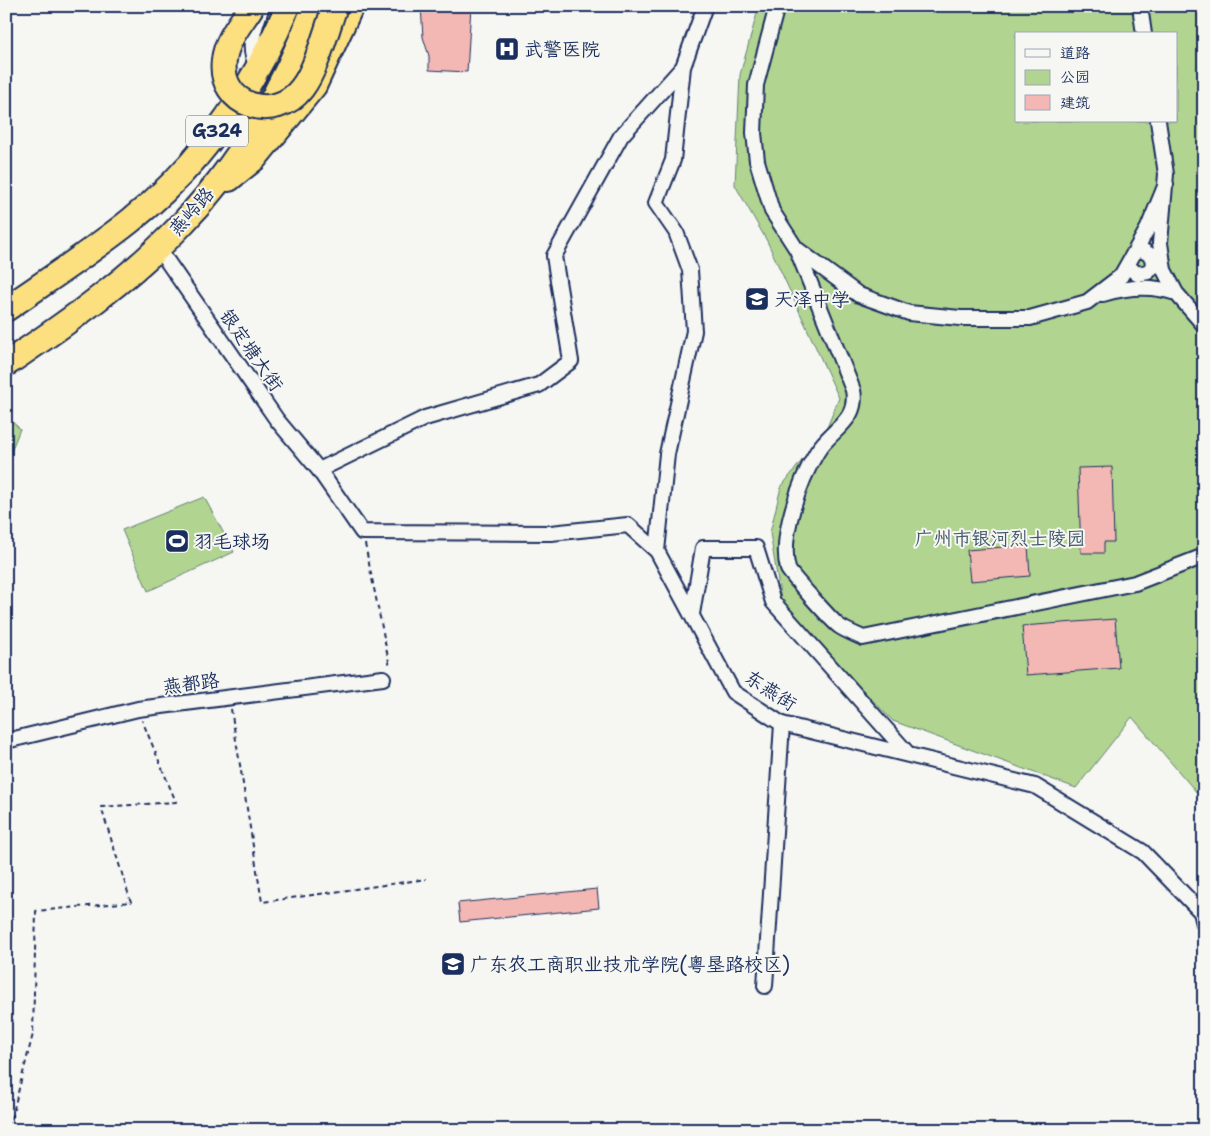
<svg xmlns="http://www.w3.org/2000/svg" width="1210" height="1136" font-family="'Shantell Sans','LXGW WenKai TC',sans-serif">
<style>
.green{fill:#b1d590;stroke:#668277;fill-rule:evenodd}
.building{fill:#f3b8b4;stroke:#1b2f5e}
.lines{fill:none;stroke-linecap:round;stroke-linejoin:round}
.minor-casing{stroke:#1b2f5e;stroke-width:18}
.trunk-casing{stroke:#1b2f5e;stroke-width:28}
.path{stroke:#1b2f5e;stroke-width:2;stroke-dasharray:5 4;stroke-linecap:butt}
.minor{stroke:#f6f6f2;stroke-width:14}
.trunk{stroke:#fce080;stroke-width:24}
.trunk-bridge-casing{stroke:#1b2f5e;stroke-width:28;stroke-linecap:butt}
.trunk-bridge{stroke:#fce080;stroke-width:24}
.labels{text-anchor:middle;stroke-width:4;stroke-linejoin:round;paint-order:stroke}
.shield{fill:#f6f6f2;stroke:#5d6b8a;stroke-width:1}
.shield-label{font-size:18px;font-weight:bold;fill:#1b2f5e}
.poi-label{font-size:19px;fill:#1b2f5e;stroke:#f6f6f2;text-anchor:start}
.street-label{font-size:19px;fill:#1b2f5e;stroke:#f6f6f2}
.park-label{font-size:19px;fill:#40586a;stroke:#f6f6f2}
</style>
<rect width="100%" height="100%" fill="#f6f6f2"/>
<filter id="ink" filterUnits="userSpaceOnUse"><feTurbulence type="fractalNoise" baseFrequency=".02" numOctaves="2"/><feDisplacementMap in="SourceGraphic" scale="10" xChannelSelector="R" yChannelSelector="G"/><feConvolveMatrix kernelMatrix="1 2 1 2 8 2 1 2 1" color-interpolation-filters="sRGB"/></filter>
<g filter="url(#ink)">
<!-- green -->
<path class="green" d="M759,6H1204V801L1132,717L1076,788L893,721L821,647L781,600L770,533L781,487L826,430L839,398L767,241L735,185L740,75ZM1016,34H1176V121H1016Z
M6,416L20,429L6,464Z
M204,497L234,552L148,591L122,530Z"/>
<!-- building -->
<path class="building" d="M421,6H471L467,72L429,70V56L423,37Z
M1112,467L1114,542H1104V553H1081L1078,468Z
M1028,545L1030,576L970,581L967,550Z
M1115,619L1119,668L1026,675L1022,626Z
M597,889L599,908L460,922L458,903Z"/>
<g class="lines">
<defs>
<path id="minor" d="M777,6L756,85L754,133L757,161L772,211L797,250L853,390C859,421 831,429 817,452C800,480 779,537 788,569C790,574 833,622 839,626C846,631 855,634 863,638L1135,583L1204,556
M1140,6L1144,34
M258,68C245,46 255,29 262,6
M1158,121L1166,174L1160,243L1164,270L1176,293L1204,325
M158,248L277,420L319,470L362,532L551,533L628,525L657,551L733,692L782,724L1035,786L1143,852L1201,912L1204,924
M798,250L859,295L909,313L960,318H1030L1087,302L1121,276L1148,228L1166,184
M1128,264L1130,268L1137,274L1148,272L1153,266L1152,256L1142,250L1136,251
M1103,294C1126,287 1152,285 1176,293
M319,470L425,418L539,385L571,361L554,256L621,136L683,67L705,6
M657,551L667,454L694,331L690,270L676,232L656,203L673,160L683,67
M692,614L703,548H756L773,602L909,755
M6,741L138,709L383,678
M765,986L782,724
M1203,1130L1204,1129"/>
<path id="trunk" d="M229,179L255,158L314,86L351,6
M6,309C48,280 91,252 130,221C201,165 253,88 288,6
M6,364C67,323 130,279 181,225C240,163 285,86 315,6"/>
</defs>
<!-- minor casing -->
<use href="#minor" class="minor-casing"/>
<!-- trunk casing -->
<use href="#trunk" class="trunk-casing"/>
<!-- path -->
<path class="path" d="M365,544L390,667
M231,709L262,902L426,879
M6,1126L11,1120L33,1034L36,911L131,902L101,807L176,802L142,720"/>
<!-- minor -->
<use href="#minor" class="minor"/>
<!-- trunk -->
<use href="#trunk" class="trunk"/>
<defs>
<path id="trunk-bridge" d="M252,6C242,22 226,40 224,60C218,106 275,124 302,88C316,70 327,29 335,6"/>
</defs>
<!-- trunk-bridge casing -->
<use href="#trunk-bridge" class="trunk-bridge-casing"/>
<!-- trunk-bridge -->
<use href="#trunk-bridge" class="trunk-bridge"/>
</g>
</g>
<!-- icons -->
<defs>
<symbol id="hospital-square" viewBox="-11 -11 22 22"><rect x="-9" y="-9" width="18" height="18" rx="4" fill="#1b2f5e" stroke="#f6f6f2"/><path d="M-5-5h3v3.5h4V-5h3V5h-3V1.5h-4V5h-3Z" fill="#fff"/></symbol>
<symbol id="school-square" viewBox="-11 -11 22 22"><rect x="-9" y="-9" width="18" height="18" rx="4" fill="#1b2f5e" stroke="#f6f6f2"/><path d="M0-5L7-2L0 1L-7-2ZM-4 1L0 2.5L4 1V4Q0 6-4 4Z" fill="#fff"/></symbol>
<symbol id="stadium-square" viewBox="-11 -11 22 22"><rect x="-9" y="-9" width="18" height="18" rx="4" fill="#1b2f5e" stroke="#f6f6f2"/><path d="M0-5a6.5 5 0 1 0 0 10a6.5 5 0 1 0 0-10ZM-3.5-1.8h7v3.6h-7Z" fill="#fff"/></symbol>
<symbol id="university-square" viewBox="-11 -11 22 22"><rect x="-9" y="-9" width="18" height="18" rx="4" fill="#1b2f5e" stroke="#f6f6f2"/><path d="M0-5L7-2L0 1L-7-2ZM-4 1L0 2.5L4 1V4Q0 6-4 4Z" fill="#fff"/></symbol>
</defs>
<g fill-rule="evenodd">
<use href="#hospital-square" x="493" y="35" width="28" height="28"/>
<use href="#school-square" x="743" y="285" width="28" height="28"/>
<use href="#stadium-square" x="163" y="527" width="28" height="28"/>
<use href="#university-square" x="439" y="950" width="28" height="28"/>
</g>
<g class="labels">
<!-- shield labels -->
<rect class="shield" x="186" y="115.5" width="62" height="31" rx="4"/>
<g class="shield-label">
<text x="217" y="137">G324</text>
</g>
<!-- poi labels -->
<g class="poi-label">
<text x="524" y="56">武警医院</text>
<text x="774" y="306">天泽中学</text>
<text x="194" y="548">羽毛球场</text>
<text x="470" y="971">广东农工商职业技术学院(粤垦路校区)</text>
</g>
<!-- street labels -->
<g class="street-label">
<text transform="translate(191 211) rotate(-49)" y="7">燕岭路</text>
<text transform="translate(252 350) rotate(55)" y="7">银定塘大街</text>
<text transform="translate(191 683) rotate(-7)" y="7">燕都路</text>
<text transform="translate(771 690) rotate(33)" y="7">东燕街</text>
</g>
<!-- park labels -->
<g class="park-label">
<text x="1000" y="545">广州市银河烈士陵园</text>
</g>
</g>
<!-- margin -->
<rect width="1210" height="1136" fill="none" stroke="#f6f6f2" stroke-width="25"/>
<rect x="12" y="12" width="1185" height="1111" fill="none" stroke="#1b2f5e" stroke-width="2" filter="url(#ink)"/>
<!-- legend -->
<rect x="1015" y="32" width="162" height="90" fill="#f6f6f2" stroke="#9ea6b7"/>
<rect x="1025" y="49" width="25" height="8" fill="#f6f6f2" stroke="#9ea6b7"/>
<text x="1060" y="58" font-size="15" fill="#1b2f5e">道路</text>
<rect x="1025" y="70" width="25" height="15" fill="#b1d590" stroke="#9ea6b7"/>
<text x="1060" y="82" font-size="15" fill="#1b2f5e">公园</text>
<rect x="1025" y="95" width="25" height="15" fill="#f3b8b4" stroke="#9ea6b7"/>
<text x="1060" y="108" font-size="15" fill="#1b2f5e">建筑</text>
</svg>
